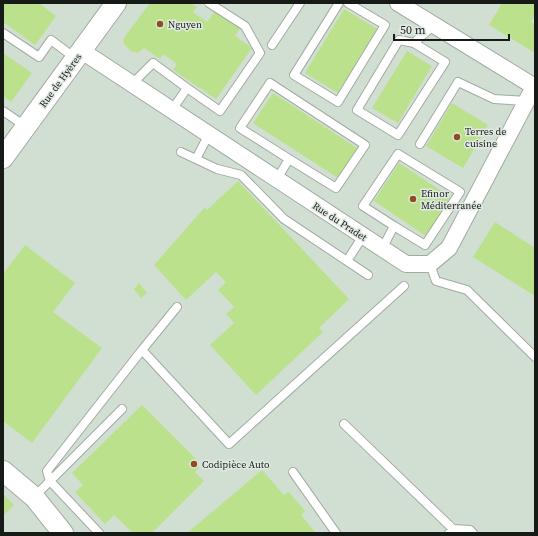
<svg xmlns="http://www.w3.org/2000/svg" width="538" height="536" font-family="'Source Serif 4',serif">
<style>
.built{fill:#d0dfd1}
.building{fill:#bbe18d}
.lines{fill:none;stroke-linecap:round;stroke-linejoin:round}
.service-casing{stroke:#a2aba3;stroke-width:10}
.minor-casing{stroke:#a2aba3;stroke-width:18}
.tertiary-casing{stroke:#a2aba3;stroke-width:22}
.service{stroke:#fff;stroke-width:8}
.minor{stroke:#fff;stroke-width:16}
.tertiary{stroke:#fff;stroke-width:20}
.poi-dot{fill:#914e1d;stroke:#e1eae2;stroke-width:1.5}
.labels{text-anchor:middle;stroke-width:3;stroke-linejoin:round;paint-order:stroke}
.poi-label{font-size:10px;fill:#171b18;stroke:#e1eae2;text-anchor:start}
.street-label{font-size:10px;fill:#171b18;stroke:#e1eae2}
</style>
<rect width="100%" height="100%" fill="#e1eae2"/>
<!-- built -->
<path class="built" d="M3,3H535V533H3Z"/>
<!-- building -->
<path class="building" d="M3,3H39L56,16L35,45L3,22Z
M150,3H190L197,7L193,12L207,22L215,11L240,29L235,36L252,48L216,99L173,70L177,64L163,54L160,59L144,48L138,53L131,51L124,44L123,40L126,35Z
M502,3H535V15L531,22L535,25V53L489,25Z
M344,9L377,29L338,93L305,73Z
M407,51L432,66L398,123L372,108Z
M3,53L32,73L11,102L3,96Z
M273,93L357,148L338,178L253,123Z
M452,103L488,125L463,168L426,146Z
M399,163L452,198L426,236L374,201Z
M238,181L349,299L319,328L323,332L256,395L210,345L234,323L226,314L234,307L218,290L226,282L216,272L186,300L154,265L205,207L207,210Z
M495,222L535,248V296L473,257Z
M25,245L75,283L53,312L102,348L32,443L3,421V274Z
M139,283L147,293L141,298L134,289Z
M142,405L197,460L194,463L199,468L195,472L204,481L152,533H133L114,515L105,524L75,492L83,485L72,473Z
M262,470L284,495L289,492L305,511L301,515L316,533H187Z
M3,494L14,505L3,516Z"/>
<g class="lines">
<defs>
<path id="service" d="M339,3L294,75L338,102L385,25L348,3
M3,33L39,57L51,40L75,58
M414,43L445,62L398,135L357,110L399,40L414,43L434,25
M272,45L300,3
M132,84L153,63L187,88
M172,110L187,88L220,111L260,53L245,26L209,3
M3,111L25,126
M420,144L458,82L494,99L526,101
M181,152L217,169L241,175L284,219L368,275
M196,159L209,134
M277,179L289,159L336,188L365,145L270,83L240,128L289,159
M382,249L394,226L425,245L460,192L398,154L363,206L394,226
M347,261L363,236
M430,264L436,281L467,290L535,357
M142,350L177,307
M344,424L453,529
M293,472L336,533
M34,497L122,409
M99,533L50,481L47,471L142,350L229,444L404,286
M449,533L453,529L470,530L473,533"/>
<path id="minor" d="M398,3L535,87
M82,51L406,264H430L449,248L534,87"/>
<path id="tertiary" d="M3,158L116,3
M3,471L34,497L63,533"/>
</defs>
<!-- service casing -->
<use href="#service" class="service-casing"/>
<!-- minor casing -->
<use href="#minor" class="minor-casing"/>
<!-- tertiary casing -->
<use href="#tertiary" class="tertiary-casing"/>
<!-- service -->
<use href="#service" class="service"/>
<!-- minor -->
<use href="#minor" class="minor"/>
<!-- tertiary -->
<use href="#tertiary" class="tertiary"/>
</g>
<!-- markers -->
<g class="poi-dot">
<circle cx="160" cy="24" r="4"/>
<circle cx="457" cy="137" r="4"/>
<circle cx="413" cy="199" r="4"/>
<circle cx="194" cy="464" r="4"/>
</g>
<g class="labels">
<!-- poi labels -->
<g class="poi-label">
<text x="168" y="28">Nguyen</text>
<text x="465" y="135">Terres de<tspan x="465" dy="12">cuisine</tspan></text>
<text x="421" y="197">Efinor<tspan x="421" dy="12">Méditerranée</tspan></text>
<text x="202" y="468">Codipièce Auto</text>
</g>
<!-- street labels -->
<g class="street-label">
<text transform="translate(60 80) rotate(-54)" y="4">Rue de Hyères</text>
<text transform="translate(340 221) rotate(33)" y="4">Rue du Pradet</text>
</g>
</g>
<!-- border -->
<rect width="538" height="536" fill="none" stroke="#171b18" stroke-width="8"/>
<!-- scale -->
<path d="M394 34v6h115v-6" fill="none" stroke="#171b18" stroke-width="2"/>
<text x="400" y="34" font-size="12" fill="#171b18" stroke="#e1eae2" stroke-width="3" paint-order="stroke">50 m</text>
</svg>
